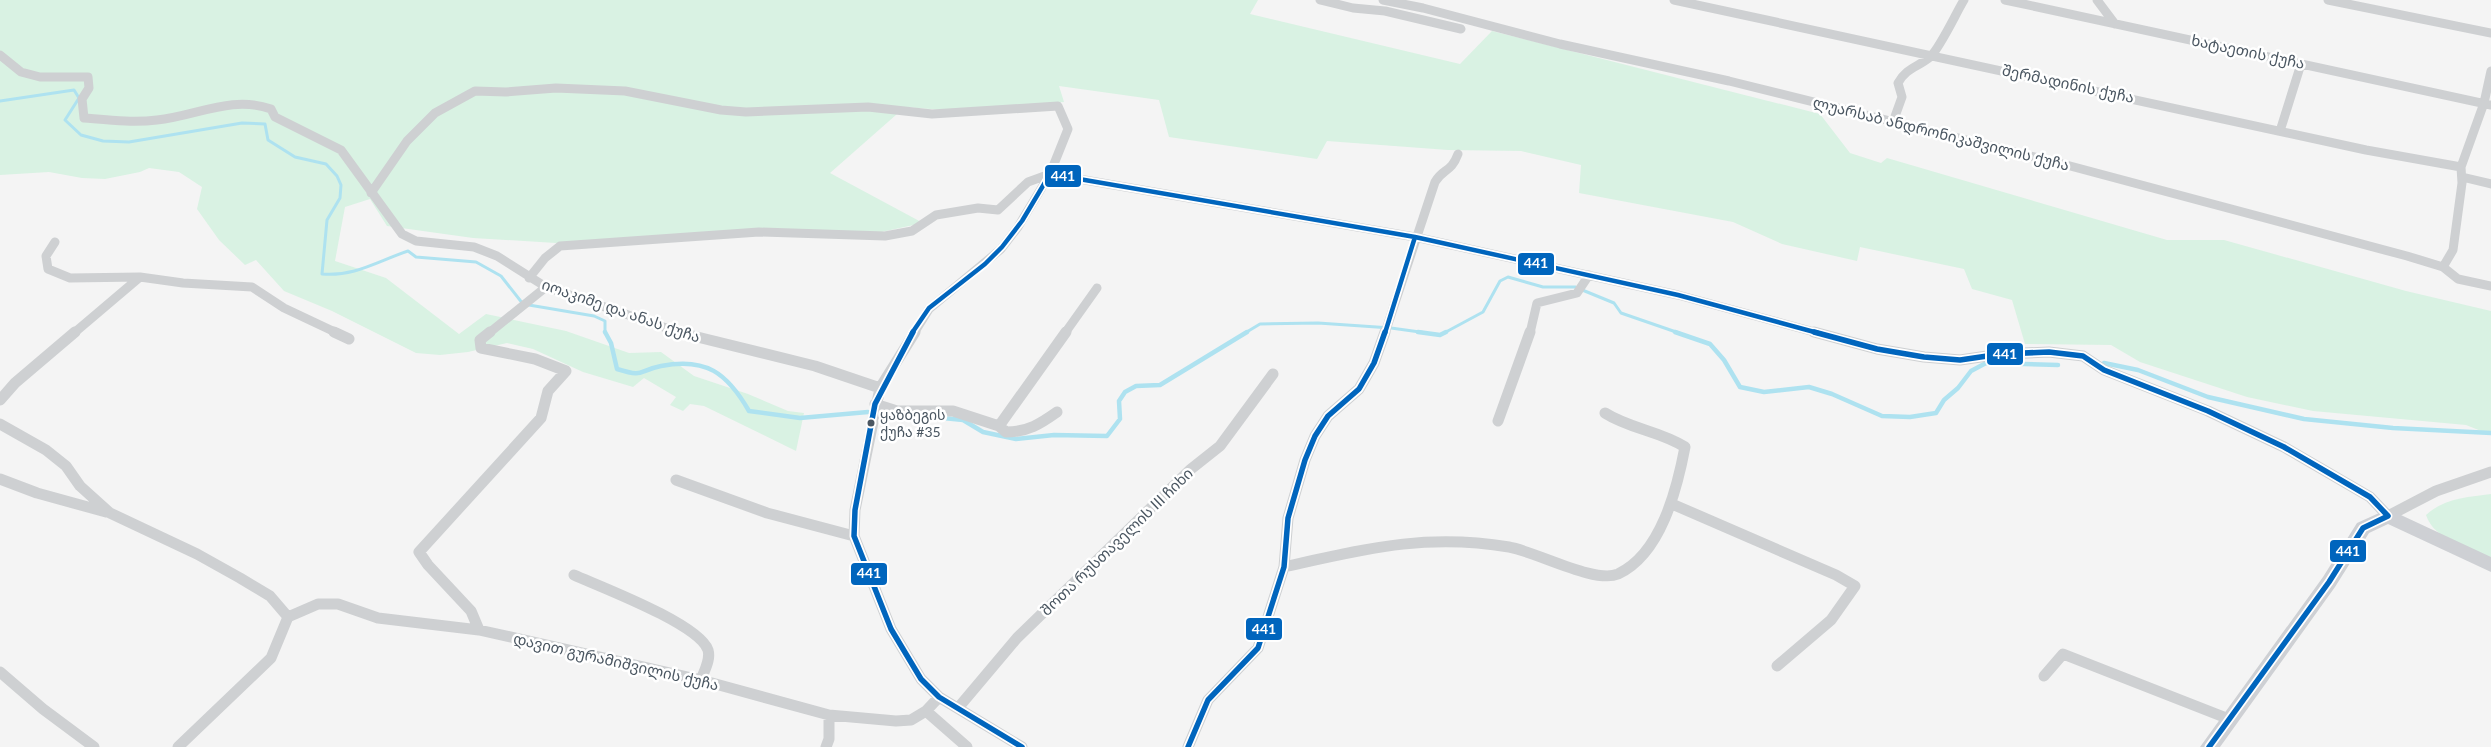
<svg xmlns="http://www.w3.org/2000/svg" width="2491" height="747" font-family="Lato,'Noto Sans Georgian',sans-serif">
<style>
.green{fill:#d9f2e3}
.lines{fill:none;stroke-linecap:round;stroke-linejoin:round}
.stream-far1{stroke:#aee2f0;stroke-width:3}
.stream{stroke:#aee2f0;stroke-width:4.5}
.street-far1{stroke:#ced0d2;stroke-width:9}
.street{stroke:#ced0d2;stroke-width:11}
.secondary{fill:#ced0d4;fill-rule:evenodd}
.bus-1-far1-casing{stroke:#fff;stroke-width:8}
.bus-1-casing{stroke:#fff;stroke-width:9}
.bus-1-far1{stroke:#0065bd;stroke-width:4.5}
.bus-1{stroke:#0065bd;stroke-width:5.5}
.bus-dot{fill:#4a5661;stroke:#fff;stroke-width:2}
.labels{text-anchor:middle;stroke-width:5;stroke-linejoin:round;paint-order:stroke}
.bus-label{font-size:14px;fill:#4a5661;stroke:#fff;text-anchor:start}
.street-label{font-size:15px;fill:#4a5661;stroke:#fff}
.line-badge{stroke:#fff;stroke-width:2}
.badge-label{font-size:14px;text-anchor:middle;font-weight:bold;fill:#fff}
</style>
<rect width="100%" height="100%" fill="#f4f4f4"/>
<!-- green -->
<path class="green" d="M0,0H1258L1250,14L1460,64L1492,31L1820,114L1850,153L1881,163L1887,158L2167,240H2224L2406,291L2491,311V435L2466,425L2313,411L2247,397L2140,362L2111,345L2025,344L2012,300L1972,289L1964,269L1860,247L1857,261L1782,244L1733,222L1579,193L1581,165L1521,151L1448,150L1327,141L1317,159L1169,137L1159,100L1059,86L1064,102L943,110L905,107L830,173L923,223L872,234L773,229L556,243L473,238L387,226L370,199L345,207L335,261L386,278L459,334L486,314L566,331L629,353L661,352L694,376L748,394L788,411L804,413L796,451L704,406L690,404L683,411L670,405L676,397L644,378L633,387L583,372L533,349L507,343L468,352L440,355L416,353L332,311L284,291L256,260L245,265L219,240L197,209L202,187L179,172L149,168L140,172L105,179L82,178L49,172L0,175Z
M2491,494V558C2469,548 2434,540 2426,515C2444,498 2468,497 2491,494Z"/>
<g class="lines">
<!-- stream-far1 -->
<path class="stream-far1" d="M0,101L74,90L79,98L65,120L81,135L103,141L129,142L242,123L265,124L268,140L295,157L326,164L337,176L341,185L340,198L327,220L322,274C354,277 378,261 408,251L416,257L476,262L501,276L523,304L594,316L605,321V333
M1245,333L1260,324L1318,323L1391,328L1427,333
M1444,333L1483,312L1500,281L1508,277L1543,287H1575L1614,303L1621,313L1679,333"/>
<!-- stream -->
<path class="stream" d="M605,332L611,343L617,369C646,378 636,371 661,366C706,357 727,373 749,411L800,418L868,412
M1418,332L1440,335L1446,332
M1675,332L1710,344L1724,360L1740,387L1764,392L1809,387L1832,394L1882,416L1910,417L1936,413L1944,400L1958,388L1971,371L1986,363L2058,365
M2104,363L2138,370L2208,397L2304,419L2393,428L2491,433
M878,413L891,414
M923,416L963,420L983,432L1016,439L1054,435L1107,436L1120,419L1119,401L1125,392L1136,386L1160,385L1247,332"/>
<!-- street-far1 -->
<path class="street-far1" d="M1320,0L1353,8L1385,11L1461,29
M1383,0L1423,8L1560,44L1729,81L2059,163L2407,256L2443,267L2458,279L2491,286
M1674,0L2366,150L2461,167
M2005,0L2491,105
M2097,0L2115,24
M2328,0L2491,33
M0,55L21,72L40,77H88L89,88L82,99L84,118C108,120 133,123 157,120C197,116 231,95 271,109L275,117L341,150L402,234L416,241L474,247L497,256L546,287L681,333
M1893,122L1902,97L1898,83C1906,68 1918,67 1930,57C1940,48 1956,13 1964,0
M2280,131L2301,64
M2462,177L2491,184
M371,193L407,141L435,113L475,91L506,92L556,88L625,91L721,110L746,112L868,107L932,114L1058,106L1068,129L1050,174L1018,227L1001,249L929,309L914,333
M55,242L46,256L48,269L70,278L140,277L183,283L252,287L284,308L337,333
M2443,267L2453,250L2462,183L2461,167L2484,103L2491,71
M529,278L545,258L560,246L759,232L885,236L912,231L936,215L978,208L998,210L1028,182L1050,174L1415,237L1678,295L1818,333
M74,333L140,277
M489,333L546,287
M1065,333L1097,288
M1385,333L1435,182C1443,168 1451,173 1458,154
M1530,333L1537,303L1577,293L1589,275"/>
<!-- street -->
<path class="street" d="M334,332L349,339
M677,332L815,366L880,388
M915,332L880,388L855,510L854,536L891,629L921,679L939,697L1022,747
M1814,332L1877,349L1924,357L1960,360L2001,354L2049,352L2083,356L2104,370L2208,411L2284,447L2370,497L2388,516L2436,491L2491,472
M0,400L15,383L75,332
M875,404L897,411H953L999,426L1006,432C1028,432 1040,424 1057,412
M1498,421L1530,332
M0,424L46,450L66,466L80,486L110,513L197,554L240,578L270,596L288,617
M999,426L1066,332
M0,479L37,493L106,512
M676,480L767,513L854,536
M1672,504L1836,575L1855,586L1831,620L1777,666
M1284,567C1365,549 1425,533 1509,547C1537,552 1595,584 1618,574C1661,554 1677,489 1685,447C1660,431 1630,429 1605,413
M574,575C601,587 699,624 708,650C711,660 704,671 701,680
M288,617L318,604H338L378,618L479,630L578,652L701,680L829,715L896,721L911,720L926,711L939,697
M479,630L471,611L428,565L419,552L541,418L548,391L566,371L535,359L481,348L480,340L490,332
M0,672L43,709L94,747
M2044,676L2063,654L2229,719
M958,708L1017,638L1191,469L1220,446L1273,374
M926,711L967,747
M178,747L271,658L288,617
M826,747L829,739V715
M1188,747L1208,700L1258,648L1284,567L1288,518L1305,460L1315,436L1328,416L1359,389L1374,363L1385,332"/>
<!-- secondary -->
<path class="secondary" d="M2388,509L2491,557V572L2388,524L2369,533L2335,587L2220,747H2200L2323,577L2357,523Z"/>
<defs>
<path id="bus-1-far1" d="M912,333L929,308L985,264L1002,247L1022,221L1050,174L1415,237L1678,295L1818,333
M1385,333L1415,237"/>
<path id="bus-1" d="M913,332L875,404L855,510L854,536L891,629L921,679L939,697L1022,747
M1814,332L1877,349L1924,357L1960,360L2001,354L2049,352L2083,356L2104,370L2208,411L2284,447L2370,497L2388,516L2363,528L2329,582L2209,747
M1188,747L1208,700L1258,648L1284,567L1288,518L1305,460L1315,436L1328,416L1359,389L1374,363L1385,332"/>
</defs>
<!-- bus-1-far1 casing -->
<use href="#bus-1-far1" class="bus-1-far1-casing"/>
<!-- bus-1 casing -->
<use href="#bus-1" class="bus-1-casing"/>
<!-- bus-1-far1 -->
<use href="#bus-1-far1" class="bus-1-far1"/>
<!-- bus-1 -->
<use href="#bus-1" class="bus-1"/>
</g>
<!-- markers -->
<circle class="bus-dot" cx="871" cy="423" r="4.5"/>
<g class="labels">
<!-- bus labels -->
<g class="bus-label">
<text x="880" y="420">ყაზბეგის<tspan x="880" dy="17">ქუჩა #35</tspan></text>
</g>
<!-- street labels -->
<g class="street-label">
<text transform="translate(2248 52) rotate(12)" y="5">ხატაეთის ქუჩა</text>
<text transform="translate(2068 84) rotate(12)" y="5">შერმადინის ქუჩა</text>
<text transform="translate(1941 134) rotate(14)" y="5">ლუარსაბ ანდრონიკაშვილის ქუჩა</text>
<text transform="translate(621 311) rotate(19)" y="5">იოაკიმე და ანას ქუჩა</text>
<text transform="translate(1117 542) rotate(-44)" y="5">შოთა რუსთაველის III ჩიხი</text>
<text transform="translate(616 662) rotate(13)" y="5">დავით გურამიშვილის ქუჩა</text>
</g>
</g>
<g class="line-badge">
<rect x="1044" y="164" width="38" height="24" rx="5" fill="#0065bd"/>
<rect x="1517" y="252" width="38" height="24" rx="5" fill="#0065bd"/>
<rect x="1986" y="342" width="38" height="24" rx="5" fill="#0065bd"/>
<rect x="2329" y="539" width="38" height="24" rx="5" fill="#0065bd"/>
<rect x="850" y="562" width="38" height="24" rx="5" fill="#0065bd"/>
<rect x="1245" y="617" width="38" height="24" rx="5" fill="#0065bd"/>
</g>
<g class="badge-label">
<text x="1063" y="181">441</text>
<text x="1536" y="268">441</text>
<text x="2005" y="359">441</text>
<text x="2348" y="556">441</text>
<text x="869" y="578">441</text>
<text x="1264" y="634">441</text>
</g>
</svg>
